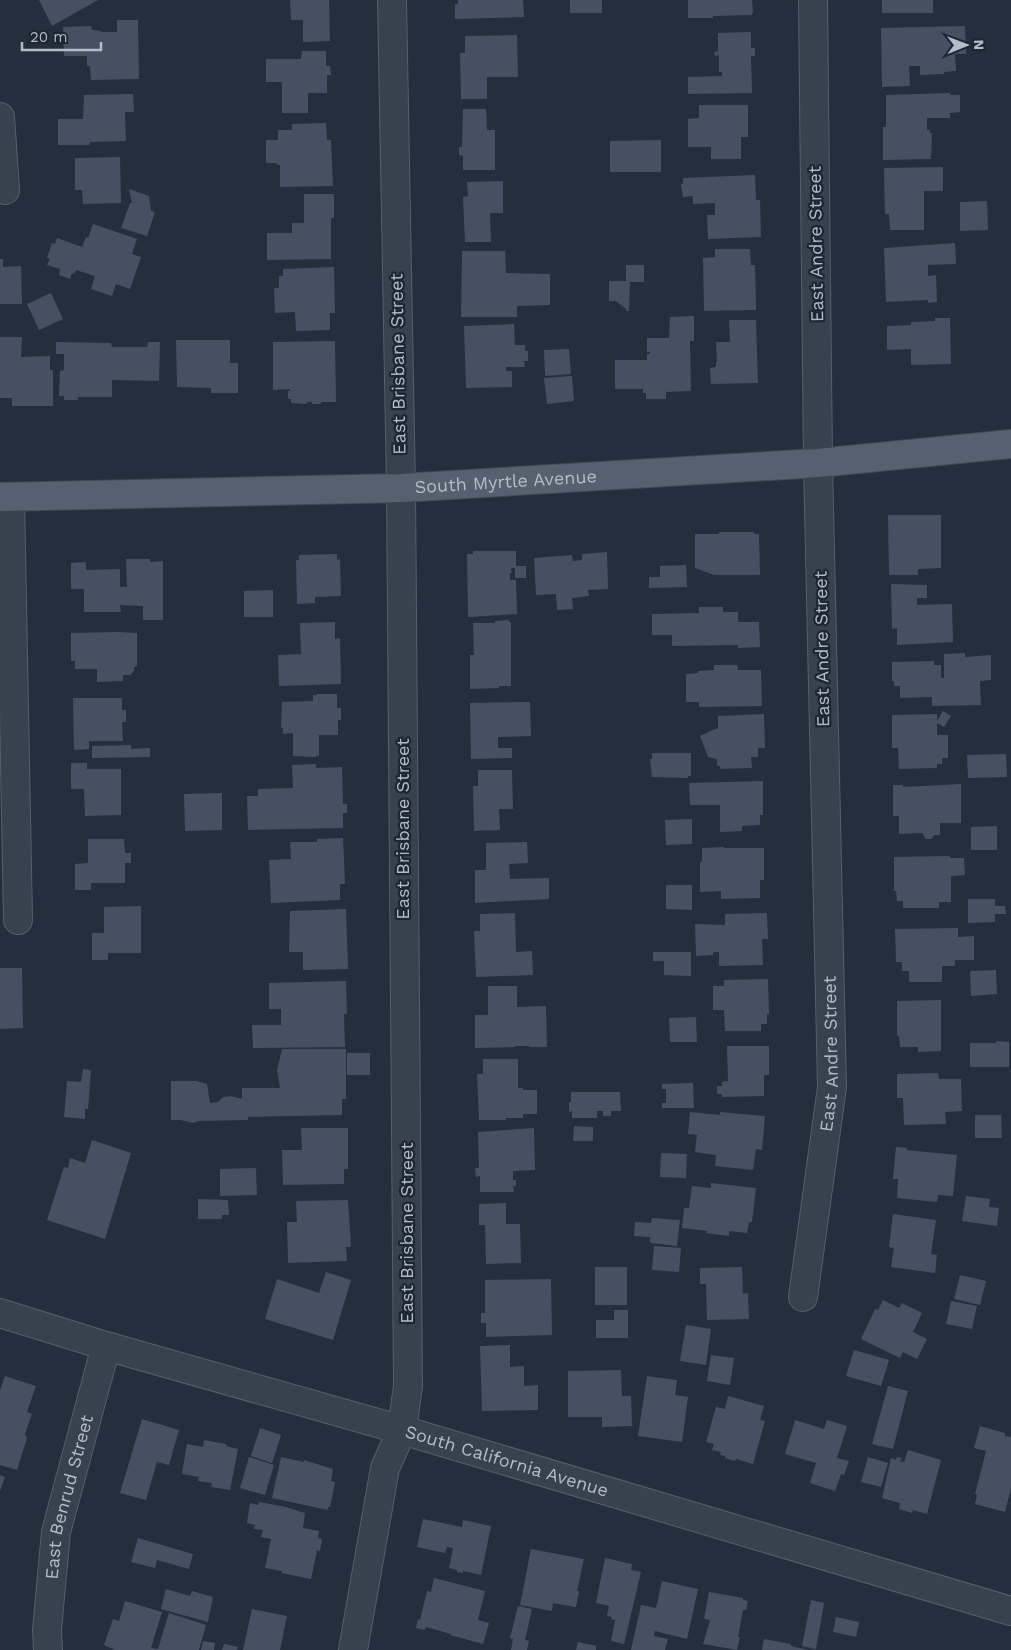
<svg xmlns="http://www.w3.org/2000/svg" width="1011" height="1650" font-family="'Work Sans',sans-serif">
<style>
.building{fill:#455162}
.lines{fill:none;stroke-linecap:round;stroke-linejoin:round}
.minor-casing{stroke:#565f6c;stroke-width:30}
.major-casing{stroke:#414a57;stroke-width:30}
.minor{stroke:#38414e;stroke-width:28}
.major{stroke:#56606e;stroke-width:28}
.labels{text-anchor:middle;stroke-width:4.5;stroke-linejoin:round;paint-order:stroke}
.street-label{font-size:18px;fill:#b4bcc9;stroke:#1d2633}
</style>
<rect width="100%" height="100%" fill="#242f3e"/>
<!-- building -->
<path class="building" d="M39,0H98L52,26Z
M290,0H329L330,41L303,42V20H291Z
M458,0H523L524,17L455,19V4H458Z
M570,0H602V13H570Z
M688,0H752L753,13H752V15L713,16V18H688Z
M882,0H933V13H882Z
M117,20H138L139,79L91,80L90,66H87V56H64L63,27L91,26L92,30L101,31V32H117Z
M965,26L966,54H955L956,71L944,72V74L920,75V66H909L910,86L882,87L881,28Z
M751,32V48H755V56H751L752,93L688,94V77L722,76V72H719V55L715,56L714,52L718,51V33Z
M517,35L518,77H487V99H461L460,53H465V36Z
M302,51H326V66H330L331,75H327V93H308V113H282V82H266V59H301Z
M950,93V95H960V112L950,113V118H927V130H930V133H932L931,159L883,160V127H886V95Z
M133,94L134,112H125L126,141L90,142L89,145H58V119H83L84,95Z
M699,105H748V137H741V159H711V147H688V119L699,118Z
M463,109H486L487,130H495V170H463V156L459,155V147H462Z
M326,123L327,140H331L333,186L280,187V165H277V163H266V140H278V130H292V124Z
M661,140V172H610V141Z
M120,157L121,203L83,204L82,190H75V158Z
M943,167V191H924V230H890L889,214H885L884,168Z
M755,175L756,200H760L761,237L708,239L707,215H715V203L693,204V196L683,197L681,184H683V178Z
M503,181V213H490L491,242H465L463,197L468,196L467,182Z
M129,189L149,196L151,211L155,212L147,236L121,228L130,203H132Z
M304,194H334V218H331V259L267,260V233H292V223H304Z
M987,201L988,230L960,231V202Z
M93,224L137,239L132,254L141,257L130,289L116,284L112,296L91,289L95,276L76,270L74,274L72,273L70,279L59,275L60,269L47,265L50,259L47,258L52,243L55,244L57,238L82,247L86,237L88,238Z
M955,243L956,264L928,265V276L936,275L937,302L928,303V300L886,302L884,248Z
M715,249H750L751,265H755L756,310L704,311L703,258L715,257Z
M462,251H505L506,273L550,274V305L517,306V317H461Z
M0,259H3V267L21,266L22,304H0Z
M626,265H644V282H630L629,311H626V309L616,301H609V281H626Z
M334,267L335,313H330V330L296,331L295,312L275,313L274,288H279V276H283V269Z
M51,293L63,319L39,330L27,304Z
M694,316V341H690L691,391L666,392V399H646V393H643V389H615V360H647V354H650V352H647V338H669L670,317Z
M935,318H950L951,364L911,365V349L887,350V326L911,325V322L935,321Z
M729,320H756L758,383L711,384L710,368L716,367V362H717L716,342H730Z
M514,324L515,345H525V351H528V361H524L525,367H506V371H512V387L466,388L464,326Z
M0,337H22L21,357L50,356V370H53V406H12V398H0Z
M176,340H230V363H238V393H211V388L177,387Z
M335,341L336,402H321V404H312V402H307V404L291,403V399H288V391H290V389L273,390V342Z
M56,342L111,343L112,347H147L148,342H160L159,381L112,380V397H78V400H64V396H59L60,371L64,370V354H56Z
M569,349L571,374L545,376L544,350Z
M572,376L574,401L547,404L544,378Z
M888,515H941V568L918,569V575H889Z
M719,532H754V534H759L760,575H714L695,568V534H719Z
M473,551H516V566H526V578H515V568H511L512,573H510V580H516L517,614L468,617L467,554H473Z
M607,552L608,589L588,590L589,596L572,598L573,609L557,610L556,594L536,595L534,558L572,555L573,561L582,560V554Z
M337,554V560L340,559L341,596L315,597V603L297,604L296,560H299V555Z
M126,559H150V562L163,561V620H143V606L120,605L121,612H84V589H71V563L86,562V570L120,569V587H127Z
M686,565L687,587L649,588V577H660V566Z
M891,584L927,585V598H917V605L952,604L953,642L897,645V628L892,629Z
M273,590V617H244V591Z
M699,607H723V612H738V622H759L760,647L738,648V645L672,646V635H652V614L699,613Z
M509,620V622H511V686H499V688L470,689V655H474L473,623H495V621Z
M335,622V639L340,638L341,684L279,686L278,655L301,654L300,623Z
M118,632L137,633V666L134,667V671L130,675H123V681L97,682V669H75V661H71V633Z
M965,653V657L991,655V680L980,681L981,705L932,706V697L900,698V686H894V681H892V662L934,661V665H941V678H944V654Z
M714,665H737L738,670H761L762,706L699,707V702H686V674L698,673V671L714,670Z
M317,694H337V708H341V720H338V735H319V756H316V757L293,756V733L283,734V728H281L282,702L313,701V695H317Z
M73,698H122V710H126V722H122L123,741H89V749L74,750Z
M530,702L531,736L498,737V748H512V758L471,759L470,703Z
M943,711L951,716L944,727L937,723V735H948V758H942V764H937V768L899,769L898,748H892V715L937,714V721Z
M764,714L765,748H758V757H751L752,768L720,769V766H717V759L708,757L700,736L718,728V716Z
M131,745V749L150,748V757L92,758V746Z
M652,753H691V776H688V778L652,777L650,759H652Z
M1006,754L1007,777L968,778L967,755Z
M71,763H87V769H121V815L85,816L84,789H71Z
M316,764V768L342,767L343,804H347V813H343V828L248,830L247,796H258V789L293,788L292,765Z
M478,770H512L513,809H499L500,830L474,831L473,786H478Z
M763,781V815H760V825L742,826V831L720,832V805H690L689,783Z
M961,784V823H940V835H934L932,839H926L922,833L899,834V816H893V785H903V787Z
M222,793V830L185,831L184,794Z
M692,819V844L666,845L665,820Z
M997,826V850H971V827Z
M343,838L345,884H340V900L271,903L269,860L291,859L290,842H317V839Z
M88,839H124L125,853H131V863H125V883H91V890H75V864L88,863Z
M527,842L528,863L509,864L510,879L549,878V899L475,903V870H486V843Z
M724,847V848H764V880H760V898L721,899V891L700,892V862H702V848Z
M950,856V858H964L965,875L951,876V902H939V908H903V901H897L896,891H894V857Z
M666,885H692V910L666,909Z
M968,899H995V906H1005L1006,914H995V922L968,923Z
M141,906V953H108V960H92V933H104V907Z
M346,909L348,969L303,970V952H289L290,911Z
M515,913L516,952L532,951L533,975L476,977L474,931H480V914Z
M767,913L768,939H762L763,965L719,966V952H713V955L696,956L695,924L725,925V914Z
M958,928V937L974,936V960H955V966H942V982H909V971H902V962H896L895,929Z
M653,952H691V976L664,975V961H653Z
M0,968H22L23,1028L0,1029Z
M996,970L997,994L971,996L970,971Z
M768,979L769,1014H767V1024H761V1031H725L724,1010H713V986H724V980Z
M346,981L347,1014H344L345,1047L253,1048L252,1025H281V1009H269V983Z
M488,986H517V1007L546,1006L547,1047H529V1046H515V1047L475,1048V1015H488Z
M941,1000V1051L918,1052V1047H900L899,1036H897V1001Z
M696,1017L697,1042H670L669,1018Z
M996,1041L1009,1042V1067H970V1043H996Z
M727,1046H769V1075H764V1096L722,1097V1094H717V1086H722V1082L728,1081Z
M282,1049H346V1099H342V1115L248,1117V1120L198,1121L193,1123L181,1120H171V1081H196L207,1084L210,1103L218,1102L223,1097L231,1096L242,1099V1088H280L277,1070Z
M347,1053H370V1075H347Z
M483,1059H518V1088H523V1090H537V1114H523V1118H506V1120H479L477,1074H483Z
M83,1069L91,1070L88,1109H85V1119L64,1117L67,1081L81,1082Z
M938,1073L939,1079H961L962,1111L945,1112L946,1124L904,1125L903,1098H897V1074Z
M693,1083L694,1108H662V1103H666V1089H662V1084Z
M571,1092H620L621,1111H611V1116H603V1111H597V1118H572V1111L569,1112V1102H571Z
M690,1112L720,1115V1112L765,1116L762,1150L756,1149L753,1170L715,1166L716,1155L695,1152L697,1135L688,1134Z
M975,1115H1001L1002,1138H975Z
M574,1126L593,1127V1141H573Z
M301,1128H348V1169H344V1184L283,1185L282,1150H302Z
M534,1128L535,1170L513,1171V1180H516V1186H513L514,1192H480V1176L476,1177L475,1168H479L478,1132Z
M92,1140L131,1153L105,1239L47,1220L64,1167L68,1168L70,1158L85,1163Z
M896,1147L907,1148L906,1150L957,1155L953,1196L938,1195L937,1202L897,1198L898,1179H893Z
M661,1153L687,1154L686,1178L660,1177Z
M256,1168L257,1195L220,1196V1169Z
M711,1183L756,1188L752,1222H749L747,1233L729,1231V1236L706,1233L707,1231L682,1228L684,1208H689L692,1186L711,1188Z
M966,1196L990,1199L989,1207L999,1208L997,1226L962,1221Z
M198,1199L228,1200L229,1215H222V1219H198Z
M348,1200L351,1247H346L347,1261L288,1263L287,1222H297L296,1201Z
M506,1203V1224H520L521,1263L486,1264L485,1225H479V1204Z
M893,1214L936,1220L931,1254L937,1255L935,1273L891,1267L894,1248L889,1247Z
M652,1218L680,1220L677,1246L650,1243V1237L634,1236L635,1222L651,1223Z
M654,1246L681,1248L679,1272L652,1270Z
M595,1267H627V1305H595Z
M742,1267L743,1294L748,1293L749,1319L707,1320L706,1284H700V1268Z
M326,1272L351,1280L333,1340L265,1319L277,1279L319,1293Z
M960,1275L986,1281L980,1305L954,1299Z
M551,1279L552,1335L486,1337V1323H481V1313H485V1280Z
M883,1300L899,1308L902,1303L922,1313L913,1332L927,1339L917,1359L903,1352L900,1358L861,1339L875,1309L878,1310Z
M951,1301L977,1306L972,1329L946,1324Z
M614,1310H628V1338H596V1320H614Z
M686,1325L711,1329L706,1365L680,1361Z
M510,1345V1367L524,1366V1386L538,1385V1410L482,1411L480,1346Z
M854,1350L889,1360L881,1386L846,1376Z
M711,1355L734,1358L730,1385L707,1381Z
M621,1370L622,1396H631L632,1426L602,1427V1417H568V1371Z
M5,1376L36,1386L27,1412L32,1414L25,1434L27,1438L17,1470L0,1465V1390Z
M647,1376L677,1380L675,1395L688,1397L682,1442L638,1436Z
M888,1386L908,1391L893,1449L872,1444Z
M728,1396L764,1406L760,1420L765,1421L753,1464L736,1459L735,1461L725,1458V1456L720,1455L721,1452L712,1450L714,1444L706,1442L716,1407L725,1409Z
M142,1419L179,1430L169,1465L157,1462L146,1500L120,1493Z
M795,1420L824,1429L827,1420L847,1426L837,1458L849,1461L844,1475L841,1474L835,1491L810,1483L816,1463L785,1454Z
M980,1426L1005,1433V1436L1011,1437V1488L1005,1512L975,1504L977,1495L975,1494L986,1451L974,1448Z
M260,1428L281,1435L272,1463L251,1456Z
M204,1440L226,1444V1446L238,1449L230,1490L211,1487L212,1483L198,1481L199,1477L182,1474L187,1444L203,1447Z
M908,1450L941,1460L927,1514L913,1510L912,1513L899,1509L900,1503L882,1498L891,1458L896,1460L897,1457L902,1458L900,1461L904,1462Z
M249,1457L274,1465L265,1495L240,1488Z
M281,1457L304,1462V1460L333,1469L331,1481L335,1482L330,1507H328V1510L272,1498Z
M868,1457L888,1463L881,1487L861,1482Z
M0,1475L5,1477L0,1491Z
M259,1502L286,1507L305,1513L303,1528L319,1531L318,1538L322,1539L320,1551L317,1550L311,1579L282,1573V1571L265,1568L271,1539L261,1537L263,1530L254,1529L255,1525L247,1523L250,1503L258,1505Z
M423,1519L462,1527L463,1520L491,1526L481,1575L463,1571V1573L457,1572V1570L449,1568L453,1548L447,1547L445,1553L417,1547Z
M138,1538L193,1554L189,1569L157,1560L155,1568L131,1562Z
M531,1549L584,1559L577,1591H579L576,1607L553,1603L552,1611L520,1605Z
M605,1558L632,1564L631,1570L641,1572L624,1644L611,1641L615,1620L611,1619L612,1617L607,1616L609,1606L596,1603Z
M434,1578L485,1591L478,1620L489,1623L483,1644L450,1635L451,1634L426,1627L425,1630L416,1628L418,1619L420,1620L427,1591L431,1592Z
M662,1581L698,1589L687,1639L655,1631L654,1636L668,1639L665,1650H631L641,1605L656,1608Z
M166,1589L190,1596L192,1591L213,1597L208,1622L161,1609Z
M709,1592L743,1598V1600L748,1601L746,1610H743L738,1637H740L737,1650L703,1644L710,1620L704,1619Z
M811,1600L824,1603L816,1649L802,1646Z
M125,1601L162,1612L151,1648L158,1649L169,1613L206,1625L199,1650H115L104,1645L113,1619L119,1621Z
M518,1606L532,1609L525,1640L529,1641L527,1650H511L513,1639L510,1638Z
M252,1609L287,1616L280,1650H243Z
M836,1617L859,1622L856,1637L833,1632Z
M764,1639L791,1644V1646L808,1650H762Z
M203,1641L215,1643L214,1650H201Z
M578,1642L596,1646V1650H576Z
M224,1644L238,1647L237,1650H222Z"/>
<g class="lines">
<defs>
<g id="minor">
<path d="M0,117L5,190"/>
<path d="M10,497L18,920"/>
<path id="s1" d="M803,1297L832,1087L818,463L813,0"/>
<path id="s2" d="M0,1313L106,1346L402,1430L1011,1611"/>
<path id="s3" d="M48,1650L47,1630L56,1532L106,1346"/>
<path d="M353,1650L385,1468L402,1430L408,1386L401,488L392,0"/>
</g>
<g id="major">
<path id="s4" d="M0,497L401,488L818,463L1011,444"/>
</g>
</defs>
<!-- minor casing -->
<use href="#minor" class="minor-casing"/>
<!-- major casing -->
<use href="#major" class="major-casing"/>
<!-- minor -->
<use href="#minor" class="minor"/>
<!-- major -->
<use href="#major" class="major"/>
</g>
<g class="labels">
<!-- street labels -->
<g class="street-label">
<text transform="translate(816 244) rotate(-91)" y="6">East Andre Street</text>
<text transform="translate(398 364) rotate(-91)" y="6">East Brisbane Street</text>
<text dy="6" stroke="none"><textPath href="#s4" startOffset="506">South Myrtle Avenue</textPath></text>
<text transform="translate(822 649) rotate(-91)" y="6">East Andre Street</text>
<text transform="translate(403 829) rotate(-90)" y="6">East Brisbane Street</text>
<text dy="6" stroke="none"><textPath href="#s1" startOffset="245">East Andre Street</textPath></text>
<text transform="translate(407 1233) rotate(-90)" y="6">East Brisbane Street</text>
<text dy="6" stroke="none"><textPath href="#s2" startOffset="528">South California Avenue</textPath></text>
<text dy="6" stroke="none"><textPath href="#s3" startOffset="155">East Benrud Street</textPath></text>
</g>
</g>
<!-- north arrow -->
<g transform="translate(966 45) rotate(89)" stroke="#1d2633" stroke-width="4" paint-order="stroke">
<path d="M0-4L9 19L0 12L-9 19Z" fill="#b4bcc9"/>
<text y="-8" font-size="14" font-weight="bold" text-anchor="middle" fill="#b4bcc9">N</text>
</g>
<!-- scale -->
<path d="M22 42v8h79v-8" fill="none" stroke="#b4bcc9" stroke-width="2.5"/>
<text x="30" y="42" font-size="15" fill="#b4bcc9" stroke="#1d2633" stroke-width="4" paint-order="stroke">20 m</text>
</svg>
